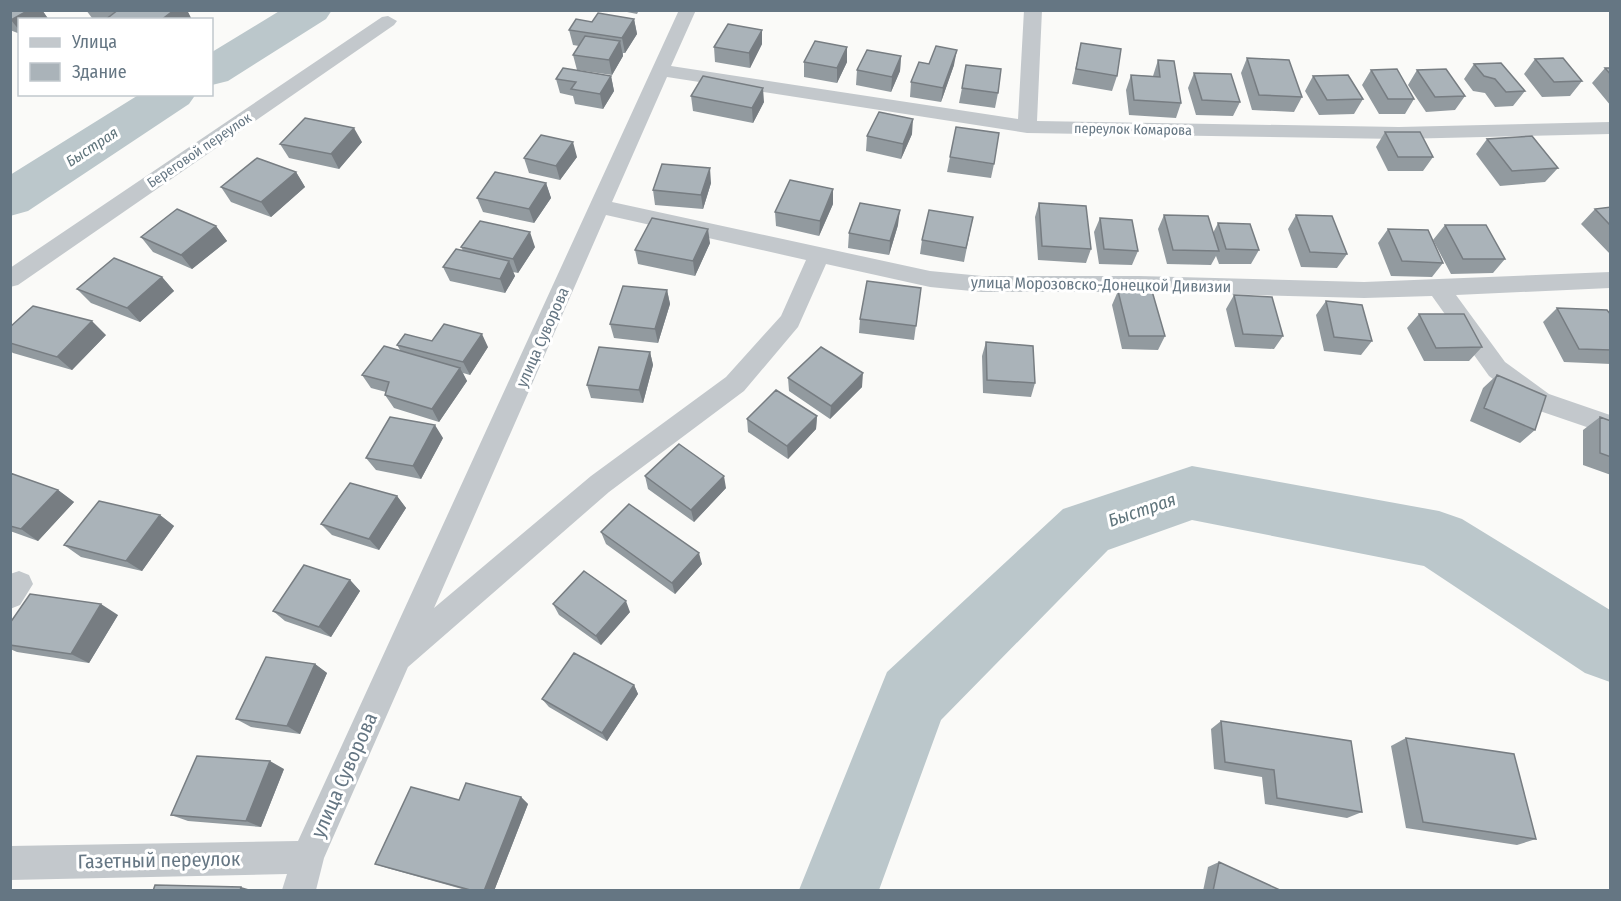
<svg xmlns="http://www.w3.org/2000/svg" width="1621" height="901" font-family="'Fira Sans Condensed',sans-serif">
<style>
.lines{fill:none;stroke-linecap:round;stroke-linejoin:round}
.river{fill:#bbc7cb;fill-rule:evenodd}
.minor{fill:#c3c8cc;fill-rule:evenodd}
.wall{fill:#929a9f}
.shaded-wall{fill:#777d82}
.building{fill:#aab3b9;stroke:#777d82;stroke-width:1.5}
.labels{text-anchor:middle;stroke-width:6;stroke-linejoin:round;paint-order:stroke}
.far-street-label{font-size:14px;fill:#657683;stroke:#fff}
.far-water-label{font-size:15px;font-style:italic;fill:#60757c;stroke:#fff}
.street-label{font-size:16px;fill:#657683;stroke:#fff}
.water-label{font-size:18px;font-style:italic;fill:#60757c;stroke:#fff}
.near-street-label{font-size:20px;fill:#657683;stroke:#fff}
</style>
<rect width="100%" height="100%" fill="#fafaf8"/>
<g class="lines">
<!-- river -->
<path class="river" d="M281,10H332L326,19L228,81L212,85V52Z
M140,94H196L189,104L28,211L10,216V175Z
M1192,466L1439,511L1462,519L1610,610V682L1585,673L1424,566L1192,520L1108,550L941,720L879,890H799L887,672L1063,509Z"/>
<!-- minor -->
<path class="minor" d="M679,10H696L671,66L1018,119L1024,10H1042L1037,121L1399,127L1610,122V134L1399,139L1027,133L667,77L612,202L930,271L982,276H1139L1364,282L1610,272V288L1456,295L1505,362L1549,394L1610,415V435L1531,408L1489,376L1432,296L1364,298L1139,292H982L930,287L826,264L798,327L744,391L609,492L408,667L324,858L316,890H282L287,874L10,880V846L298,841ZM606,215L806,260L781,316L726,377L591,476L434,608Z
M388,16L397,21L394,25L18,285L10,287V268L382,17Z
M19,571L29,575L33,584L20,605L10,609V574Z"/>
</g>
<!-- wall -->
<path class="wall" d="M10,10H42L49,20H20V34L10,30Z
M86,10H187L192,20H96L92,18Z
M617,10H639L637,14Z
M634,19L637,34L625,53H623V56L612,75L577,70L573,55L579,46L573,45L569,30L592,22Z
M1081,43L1117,76L1112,91L1072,84Z
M762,44L750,68L715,62L714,47Z
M847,47V62L837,83L804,77V62Z
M901,56L900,71L891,92L856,85L857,70Z
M1247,58L1302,97L1294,112L1252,110L1241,73Z
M1535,59L1582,81L1570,96L1542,97L1524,74Z
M1158,60L1181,103L1176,118L1129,115L1126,90L1131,75L1153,76Z
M929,64L954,65L941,102L910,97L911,82Z
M1474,64L1525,91L1513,106L1495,107L1485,93L1473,91L1464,79Z
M1605,68H1611V106L1592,83Z
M1371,70L1414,99L1405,114H1379L1362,85Z
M1417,70L1465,96L1455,110L1426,112L1408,85Z
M1194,73L1240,102L1233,116L1196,115L1188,88Z
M611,76L614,91L603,109L575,104L573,96L560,93L556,79Z
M1313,76L1363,99L1354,114L1319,115L1305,91Z
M962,88L998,93L995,108L959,103Z
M691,96L764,102L753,123L693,111Z
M1385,132L1433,157L1423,171H1388L1376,147Z
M912,134L901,159L866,151L867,136Z
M1487,139L1558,168L1545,182L1500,186L1476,154Z
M362,142L339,169L289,158L280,144Z
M577,157L560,180L529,173L524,158Z
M950,157L994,164L991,178L947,172Z
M296,172L305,187L271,217L231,202L221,187Z
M546,183L551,198L534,223L483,212L477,198Z
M711,183L703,209L655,205L653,190Z
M1039,203L1091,249L1086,263L1038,260L1035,217Z
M833,204L819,236L776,226L775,212Z
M1611,207V255L1581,224L1595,209Z
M1164,215L1213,233L1218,223L1259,250L1251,264H1219L1216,256L1211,265L1167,264L1158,229Z
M1296,215L1347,254L1337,268L1301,267L1288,229Z
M973,217L964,262L920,254L922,240Z
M1100,218L1138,251L1132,265L1099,264L1094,232Z
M898,225L889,255L848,248L849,233Z
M1445,225L1505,259L1493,273L1451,274L1433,240Z
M216,226L227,241L192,269L153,252L141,237Z
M1388,229L1443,263L1432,277L1391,276L1378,243Z
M710,243L695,276L638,264L635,250Z
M461,247H535L518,273L513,272L515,276L505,293L450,281L443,267L463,251Z
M162,277L174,291L140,322L91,303L77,289Z
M921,288L914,340L859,333L860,319Z
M667,290L670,304L658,343L614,338L610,324Z
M1118,291L1165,336L1158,350L1122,349L1112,305Z
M1234,295L1283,336L1274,349L1235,347L1226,309Z
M1326,301L1372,341L1361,355L1324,351L1316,315Z
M1557,308L1611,315V364L1564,362L1543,322Z
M1419,314L1482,347L1469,361H1424L1407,328Z
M10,327L106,335L72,370L13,353L10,351Z
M432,341L488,347L470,375L463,373L467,381L439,422L394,408L385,395L386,392L371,388L362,375L400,350L397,345Z
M986,342L1035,383L1031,397L983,393L982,356Z
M650,352L653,365L643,403L591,398L587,385Z
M1497,375L1535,430L1520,443L1470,421L1483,388Z
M788,378L862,387L830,419L789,391Z
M817,416L816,429L788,459L748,432L747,419Z
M1600,417L1611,421V475L1583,465V430Z
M443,438L421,479L376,470L366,458Z
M10,473L58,490L74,502L38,541L10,531Z
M645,476L726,488L694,522L648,489Z
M397,496L406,508L379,550L332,535L321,524Z
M160,515L174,526L142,571L81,557L64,545Z
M601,532L702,564L675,594L606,544Z
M350,580L360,591L331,637L285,621L273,611Z
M553,604L630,612L601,645L559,615Z
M118,615L89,663L17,652L10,649V623Z
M315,664L327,673L300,734L251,727L236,719Z
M634,685L638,694L607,741L549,707L542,699Z
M1221,721L1362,812L1347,818L1265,804L1262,777L1214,769L1211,729Z
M1406,738L1536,839L1517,845L1406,828L1391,746Z
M284,769L261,827L188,821L171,815Z
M521,797L528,804L494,891H469L387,868L375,864L459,800Z
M1219,862L1282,891H1203L1208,867Z"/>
<!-- shaded-wall -->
<path class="shaded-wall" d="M29,10H42L49,20H20V31L11,20Z
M174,10H187L192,20H161Z
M634,19L637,34L625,53L622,38Z
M762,30V44L750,68L749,53Z
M620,41L623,56L612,75L609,60Z
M847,47V62L837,83V68Z
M957,50L954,65L941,102L943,88Z
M901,56L900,71L891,92L892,77Z
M611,76L614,91L603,109L600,94Z
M763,88L764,102L753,123L752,108Z
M913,119L912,134L901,159L903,144Z
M354,128L362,142L339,169L331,154Z
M573,142L577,157L560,180L556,166Z
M710,168L711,183L703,209L701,195Z
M296,172L305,187L271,217L261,202Z
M546,183L551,198L534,223L529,209Z
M833,189V204L819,236L820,221Z
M900,210L898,225L889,255L890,241Z
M216,226L227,241L192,269L181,255Z
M708,229L710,243L695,276L693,261Z
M530,232L535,247L518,273L513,259Z
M509,261L515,276L505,293L500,279Z
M162,277L174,291L140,322L127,308Z
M667,290L670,304L658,343L655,329Z
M92,321L106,335L72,370L57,357Z
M482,334L488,347L470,375L463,362Z
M650,352L653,365L643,403L639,390Z
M460,368L467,381L439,422L432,409Z
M863,373L862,387L830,419L831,406Z
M817,416L816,429L788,459L787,446Z
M435,425L443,438L421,479L413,466Z
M724,476L726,488L694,522L691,510Z
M58,490L74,502L38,541L21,529Z
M397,496L406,508L379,550L369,539Z
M160,515L174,526L142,571L126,561Z
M699,553L702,564L675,594L672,583Z
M350,580L360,591L331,637L319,627Z
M626,601L630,612L601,645L596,636Z
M101,604L118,615L89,663L71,654Z
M315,664L327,673L300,734L287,726Z
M634,685L638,694L607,741L602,733Z
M270,761L284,769L261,827L246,821Z
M521,797L528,804L494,891H484Z
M241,887L255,891H240Z"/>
<!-- building -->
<path class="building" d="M10,10H29L11,20Z
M118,10H174L161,20H105Z
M598,13L634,19L622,38L569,30L576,19L592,22Z
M728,24L762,30L749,53L714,47Z
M585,36L620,41L609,60L573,55Z
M815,41L847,47L837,68L804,62Z
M1081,43L1121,49L1117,76L1076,69Z
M936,46L957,50L943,88L911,82L919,62L929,64Z
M867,50L901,56L892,77L857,70Z
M1247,58L1289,60L1302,97L1259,95Z
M1563,58L1582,81L1554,82L1535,59Z
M1158,60L1174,61L1181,103L1134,100L1131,75L1160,77Z
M1501,63L1525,91L1506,92L1495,79L1484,76L1474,64Z
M966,65L1001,69L998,93L962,88Z
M563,68L611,76L600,94L571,89L576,82L556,79Z
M1605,68H1611V75Z
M1397,69L1414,99H1388L1371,70Z
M1446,69L1465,96L1435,97L1417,70Z
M1194,73L1231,74L1240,102L1202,100Z
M1348,75L1363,99L1327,100L1313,76Z
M703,76L763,88L752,108L691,96Z
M879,112L913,119L903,144L867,136Z
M305,118L354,128L331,154L280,144Z
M956,127L999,133L994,164L950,157Z
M1385,132H1420L1433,157H1398Z
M541,135L573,142L556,166L524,158Z
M1532,136L1558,168L1512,171L1487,139Z
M257,158L296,172L261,202L221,187Z
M662,164L710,168L701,195L653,190Z
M495,172L546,183L529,209L477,198Z
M790,180L833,189L820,221L775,212Z
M860,203L900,210L890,241L849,233Z
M1039,203L1086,206L1091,249L1042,246Z
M1611,207V226L1595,209Z
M177,209L216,226L181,255L141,237Z
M929,210L973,217L966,248L922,240Z
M1164,215L1208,216L1219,251L1173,250Z
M1296,215L1332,216L1347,254L1310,252Z
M652,218L708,229L693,261L635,250Z
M1100,218L1132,220L1138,251L1104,249Z
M480,221L530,232L513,259L461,247Z
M1218,223L1250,224L1259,250L1226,249Z
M1445,225H1486L1505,259H1463Z
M1388,229L1428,230L1443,263L1402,261Z
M456,249L509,261L500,279L443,267Z
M114,258L162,277L127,308L77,289Z
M867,281L921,288L916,326L860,319Z
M623,286L667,290L655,329L610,324Z
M1118,291H1152L1165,336H1129Z
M1234,295L1272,297L1283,336L1243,334Z
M1326,301L1362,305L1372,341L1334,337Z
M33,306L92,321L57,357L10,343V327Z
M1557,308L1607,310L1611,315V350L1579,349Z
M1419,314H1464L1482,347L1436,348Z
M444,324L482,334L463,362L397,345L405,334L432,341Z
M986,342L1033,346L1035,383L987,380Z
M384,346L460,368L432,409L385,395L389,382L362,375Z
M599,347L650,352L639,390L587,385Z
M821,347L863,373L831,406L788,378Z
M1497,375L1546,396L1535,430L1484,408Z
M776,390L817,416L787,446L747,419Z
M390,417L435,425L413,466L366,458Z
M1600,417L1611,421V457L1600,453Z
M679,444L724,476L691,510L645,476Z
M10,473L58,490L21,529L10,526Z
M350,483L397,496L369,539L321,524Z
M99,501L160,515L126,561L64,545Z
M629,504L699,553L672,583L601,532Z
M304,565L350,580L319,627L273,611Z
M584,571L626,601L596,636L553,604Z
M30,594L101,604L71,654L10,645V623Z
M574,653L634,685L602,733L542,699Z
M266,657L315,664L287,726L236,719Z
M1221,721L1351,741L1362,812L1277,798L1274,770L1225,762Z
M1406,738L1514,754L1536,839L1423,822Z
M197,756L270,761L246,821L171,815Z
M466,783L521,797L484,891H474L375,864L411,787L459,800Z
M1219,862L1282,891H1213Z
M155,885L241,887L240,891H153Z"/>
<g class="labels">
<!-- far-street labels -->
<g class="far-street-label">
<text transform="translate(1133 129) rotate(1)" y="5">переулок Комарова</text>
<text transform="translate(199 150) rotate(-34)" y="5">Береговой переулок</text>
</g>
<!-- far-water labels -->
<g class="far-water-label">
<text transform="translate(92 147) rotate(-33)" y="5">Быстрая</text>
</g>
<!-- street labels -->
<g class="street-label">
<text transform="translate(1101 284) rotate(1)" y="6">улица Морозовско-Донецкой Дивизии</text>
<text transform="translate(542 337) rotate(-66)" y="6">улица Суворова</text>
</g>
<!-- water labels -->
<g class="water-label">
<text transform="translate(1142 510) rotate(-19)" y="6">Быстрая</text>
</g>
<!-- near-street labels -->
<g class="near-street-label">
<text transform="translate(344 775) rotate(-66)" y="7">улица Суворова</text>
<text transform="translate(159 860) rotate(-1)" y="7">Газетный переулок</text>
</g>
</g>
<!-- border -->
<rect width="1621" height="901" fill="none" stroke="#657683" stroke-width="24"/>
<!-- legend -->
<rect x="18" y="18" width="195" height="78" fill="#ffffff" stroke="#c1c8cd" stroke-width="1.5"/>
<rect x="30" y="38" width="30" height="9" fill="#c3c8cc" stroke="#c1c8cd" stroke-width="1.5"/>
<text x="72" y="48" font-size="18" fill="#657683">Улица</text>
<rect x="30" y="63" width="30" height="18" fill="#aab3b9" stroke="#c1c8cd" stroke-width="1.5"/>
<text x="72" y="78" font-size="18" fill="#657683">Здание</text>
</svg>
